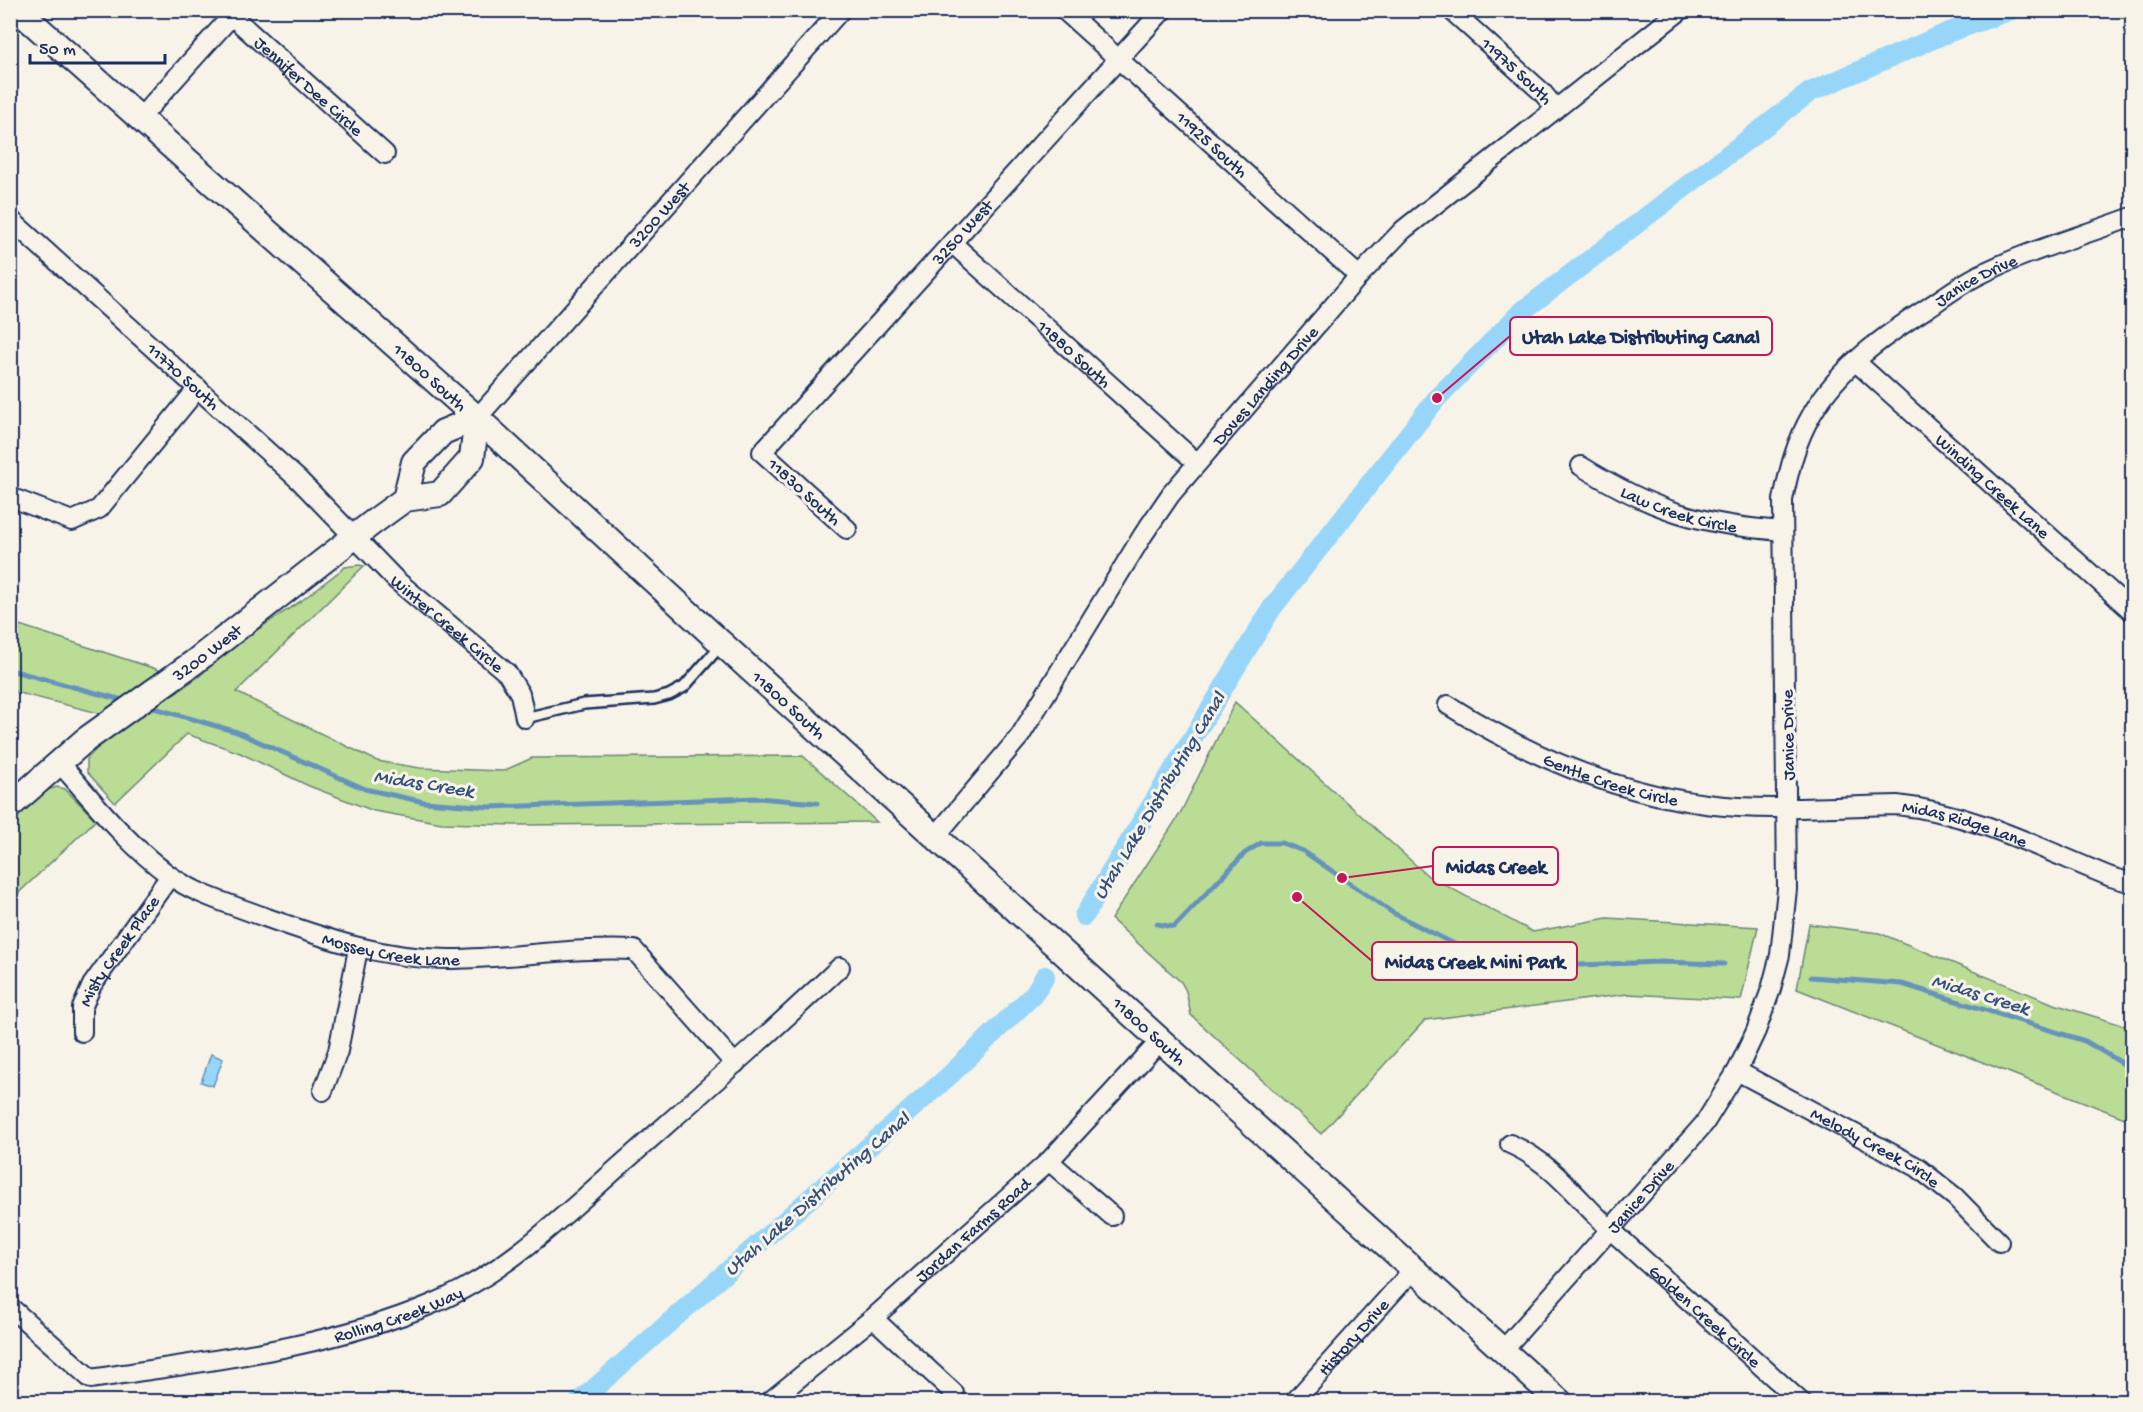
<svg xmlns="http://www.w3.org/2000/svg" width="2143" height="1412" font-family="'Gochi Hand',sans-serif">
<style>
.green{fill:#bbdc95;stroke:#6b867a;stroke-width:1.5}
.water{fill:#98d6f9;stroke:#6693bb;stroke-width:1.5}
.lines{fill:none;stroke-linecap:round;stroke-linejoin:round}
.stream{stroke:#6693bb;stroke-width:5}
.canal{stroke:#98d6f9;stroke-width:20}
.lane-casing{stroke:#1b2f5e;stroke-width:14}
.street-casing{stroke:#1b2f5e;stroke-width:22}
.secondary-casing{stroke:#1b2f5e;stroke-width:28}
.lane{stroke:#f7f3e8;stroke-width:9}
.street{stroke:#f7f3e8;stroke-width:18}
.secondary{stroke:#f7f3e8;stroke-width:24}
.labels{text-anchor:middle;stroke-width:6;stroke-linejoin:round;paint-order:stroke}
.street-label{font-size:18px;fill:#1b2f5e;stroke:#f7f3e8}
.water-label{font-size:20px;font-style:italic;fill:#34507d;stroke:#f7f3e8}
.leader{fill:none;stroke:#c2185b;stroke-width:2}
.callout-dot{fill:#c2185b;stroke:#f7f3e8;stroke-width:2}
.callout{fill:#f7f3e8;stroke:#c2185b;stroke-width:2}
.callout-label{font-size:20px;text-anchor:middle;font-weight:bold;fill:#1b2f5e}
</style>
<rect width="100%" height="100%" fill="#f7f3e8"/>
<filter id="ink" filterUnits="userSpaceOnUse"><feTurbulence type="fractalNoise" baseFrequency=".0167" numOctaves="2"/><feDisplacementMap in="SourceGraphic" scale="12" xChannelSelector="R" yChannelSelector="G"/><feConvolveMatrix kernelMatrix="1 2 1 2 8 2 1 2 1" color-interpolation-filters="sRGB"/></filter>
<g filter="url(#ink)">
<!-- green -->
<path class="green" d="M359,565L364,566L236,692L377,761L420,768L503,771L532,758L803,756L877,822L514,825L442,823L374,811L309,786L240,753L187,734L115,803L87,772V759L102,743L197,678L243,639L301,601L345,567Z
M10,622L156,669L160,673L102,714L11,691Z
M1235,702L1428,876L1533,932L1607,918L1758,927L1741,1000L1628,994L1425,1020L1321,1134L1191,1015L1186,991L1181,982L1111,919L1180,814Z
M57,787L65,789L96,820L11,900V822L44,791Z
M1809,924L1879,933L2054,1004L2132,1028V1121L1797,989Z"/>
<!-- water -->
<path class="water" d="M211,1054L223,1059L213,1086L201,1082Z"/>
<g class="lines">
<!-- stream -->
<path class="stream" d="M10,670L126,701
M147,706L237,732L365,789L424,802L490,807L758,798L817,803
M1157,924L1174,927L1245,853L1261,843H1282L1303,851L1393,913L1460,947L1580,965L1660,962L1724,964
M1811,977L1902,984L2085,1041L2132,1069"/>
<!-- canal -->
<path class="canal" d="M1084,916L1272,608L1437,398L1521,312L1810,92L1947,33L2011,10
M579,1402L950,1075L1033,995L1045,976"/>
<defs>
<path id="lane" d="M525,718L584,704L654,699L669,695L684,687L722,644"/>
<g id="street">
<path id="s1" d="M1064,10L1359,276"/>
<path id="s2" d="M1451,10L1542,92L1556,109"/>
<path id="s3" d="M232,16L385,154"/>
<path d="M139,119L237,10"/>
<path id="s4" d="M10,219L299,480L396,580L507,673L520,694L525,718"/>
<path id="s5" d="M952,243L1197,463"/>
<path id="s6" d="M1855,361L2132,611"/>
<path id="s7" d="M477,418L841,10"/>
<path id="s8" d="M1581,466C1652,510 1700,525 1783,531"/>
<path d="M10,497L72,521L99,509L198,388"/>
<path id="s9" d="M847,529L762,452L1163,10"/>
<path id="s10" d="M1448,705C1527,755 1612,792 1706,804C1769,812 1834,806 1897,805C1973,813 2041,849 2111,877L2132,883"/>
<path id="s11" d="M59,762C92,800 128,845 169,875C195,894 227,903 256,914C321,937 383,960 453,959C514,958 574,947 634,950L735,1064"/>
<path id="s12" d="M935,837L1020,736L1143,535L1171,494L1359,276L1403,230L1681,10"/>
<path id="s13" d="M82,1032V1008L92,985L170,876"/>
<path id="s14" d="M1737,1071L1917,1167L1955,1197L1999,1242"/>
<path d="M323,1091L338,1051L358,949"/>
<path id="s15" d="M1510,1144C1552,1162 1577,1199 1610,1229C1673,1287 1737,1344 1801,1402"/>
<path d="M1049,1161L1112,1216"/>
<path id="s16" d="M10,1307L91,1379C205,1361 325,1349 432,1304C508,1273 570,1209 631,1156C702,1093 772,1032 840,967"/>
<path d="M873,1318L954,1393"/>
<path id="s17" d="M1503,1350L1704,1124L1737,1071L1756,1031L1771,989L1780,955L1787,889L1783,500C1789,470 1796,441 1812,414C1839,367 1884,336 1929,307C1945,296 1961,284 1979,275C2027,251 2082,236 2132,217"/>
<path id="s18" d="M769,1402L873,1318L1049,1161L1160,1041"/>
<path id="s19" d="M1294,1402L1412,1271"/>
</g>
<g id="secondary">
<path id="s20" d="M18,10L477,418L718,640L1560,1402"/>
<path id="s21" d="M10,806L84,741L193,663L372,523L405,499L440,494L472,458L477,418L443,432L414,462L405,499"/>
</g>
</defs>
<!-- lane casing -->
<use href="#lane" class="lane-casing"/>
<!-- street casing -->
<use href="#street" class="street-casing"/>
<!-- secondary casing -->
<use href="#secondary" class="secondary-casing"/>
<!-- lane -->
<use href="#lane" class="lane"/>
<!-- street -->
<use href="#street" class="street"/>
<!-- secondary -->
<use href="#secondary" class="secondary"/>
</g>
</g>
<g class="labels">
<!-- street labels -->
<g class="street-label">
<text dy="6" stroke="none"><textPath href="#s2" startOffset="90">11975 South</textPath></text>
<text dy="6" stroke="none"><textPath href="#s3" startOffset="104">Jennifer Dee Circle</textPath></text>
<text dy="6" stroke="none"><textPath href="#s1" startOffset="200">11925 South</textPath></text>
<text dy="6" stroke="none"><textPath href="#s7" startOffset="273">3200 West</textPath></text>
<text dy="6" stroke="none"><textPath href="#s9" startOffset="412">3250 West</textPath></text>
<text dy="6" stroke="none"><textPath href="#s17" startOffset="1250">Janice Drive</textPath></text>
<text dy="6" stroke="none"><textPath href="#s5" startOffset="165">11880 South</textPath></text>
<text dy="6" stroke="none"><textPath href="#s4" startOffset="234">11770 South</textPath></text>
<text dy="6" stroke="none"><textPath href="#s20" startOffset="552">11800 South</textPath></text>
<text dy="6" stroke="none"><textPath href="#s12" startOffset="561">Doves Landing Drive</textPath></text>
<text dy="6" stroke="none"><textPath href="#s6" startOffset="186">Winding Creek Lane</textPath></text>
<text transform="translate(805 491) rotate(42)" y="6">11830 South</text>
<text dy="6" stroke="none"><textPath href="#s8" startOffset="108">Law Creek Circle</textPath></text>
<text dy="6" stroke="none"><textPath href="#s4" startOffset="596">Winter Creek Circle</textPath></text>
<text dy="6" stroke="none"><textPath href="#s21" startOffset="250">3200 West</textPath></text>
<text dy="6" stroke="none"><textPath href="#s20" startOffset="1038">11800 South</textPath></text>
<text transform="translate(1787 735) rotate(-91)" y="6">Janice Drive</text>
<text dy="6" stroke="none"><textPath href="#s10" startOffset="180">Gentle Creek Circle</textPath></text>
<text dy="6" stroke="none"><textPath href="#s10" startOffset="540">Midas Ridge Lane</textPath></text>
<text dy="6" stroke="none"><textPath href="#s11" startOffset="394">Mossey Creek Lane</textPath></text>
<text dy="6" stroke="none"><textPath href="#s13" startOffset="92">Misty Creek Place</textPath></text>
<text dy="6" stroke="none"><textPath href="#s20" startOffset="1524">11800 South</textPath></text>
<text dy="6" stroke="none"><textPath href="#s14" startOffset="158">Melody Creek Circle</textPath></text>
<text dy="6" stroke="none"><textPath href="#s17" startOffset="206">Janice Drive</textPath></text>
<text dy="6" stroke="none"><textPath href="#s18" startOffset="267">Jordan Farms Road</textPath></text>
<text dy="6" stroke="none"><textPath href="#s16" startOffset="423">Rolling Creek Way</textPath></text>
<text dy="6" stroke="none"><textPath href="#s15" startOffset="261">Golden Creek Circle</textPath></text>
<text dy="6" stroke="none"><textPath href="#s19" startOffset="88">History Drive</textPath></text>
</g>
<!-- water labels -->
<g class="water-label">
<text transform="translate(424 782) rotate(9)" y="7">Midas Creek</text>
<text transform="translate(1158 795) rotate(-59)" y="7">Utah Lake Distributing Canal</text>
<text transform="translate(1981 993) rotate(17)" y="7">Midas Creek</text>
<text transform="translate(816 1193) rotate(-41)" y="7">Utah Lake Distributing Canal</text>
</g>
</g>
<!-- callouts -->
<path class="leader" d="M1437 398L1510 336M1342 878L1433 866M1297 897L1372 961"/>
<g class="callout-dot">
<circle cx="1437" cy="398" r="6"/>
<circle cx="1342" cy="878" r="6"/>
<circle cx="1297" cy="897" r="6"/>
</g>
<g class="callout">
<rect x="1510" y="317" width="262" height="38" rx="6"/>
<rect x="1433" y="847" width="125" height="38" rx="6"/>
<rect x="1372" y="942" width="205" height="38" rx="6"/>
</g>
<g class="callout-label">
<text x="1641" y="343">Utah Lake Distributing Canal</text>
<text x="1496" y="873">Midas Creek</text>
<text x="1475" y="968">Midas Creek Mini Park</text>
</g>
<!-- margin -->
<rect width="2143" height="1412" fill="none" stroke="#f7f3e8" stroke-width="36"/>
<rect x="18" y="18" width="2107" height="1376" fill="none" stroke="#1b2f5e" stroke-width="2" filter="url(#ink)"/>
<!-- scale -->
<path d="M30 54v9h135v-9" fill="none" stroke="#1b2f5e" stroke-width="3"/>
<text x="39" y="54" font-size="18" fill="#1b2f5e" stroke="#f7f3e8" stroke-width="4.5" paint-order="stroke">50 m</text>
</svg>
